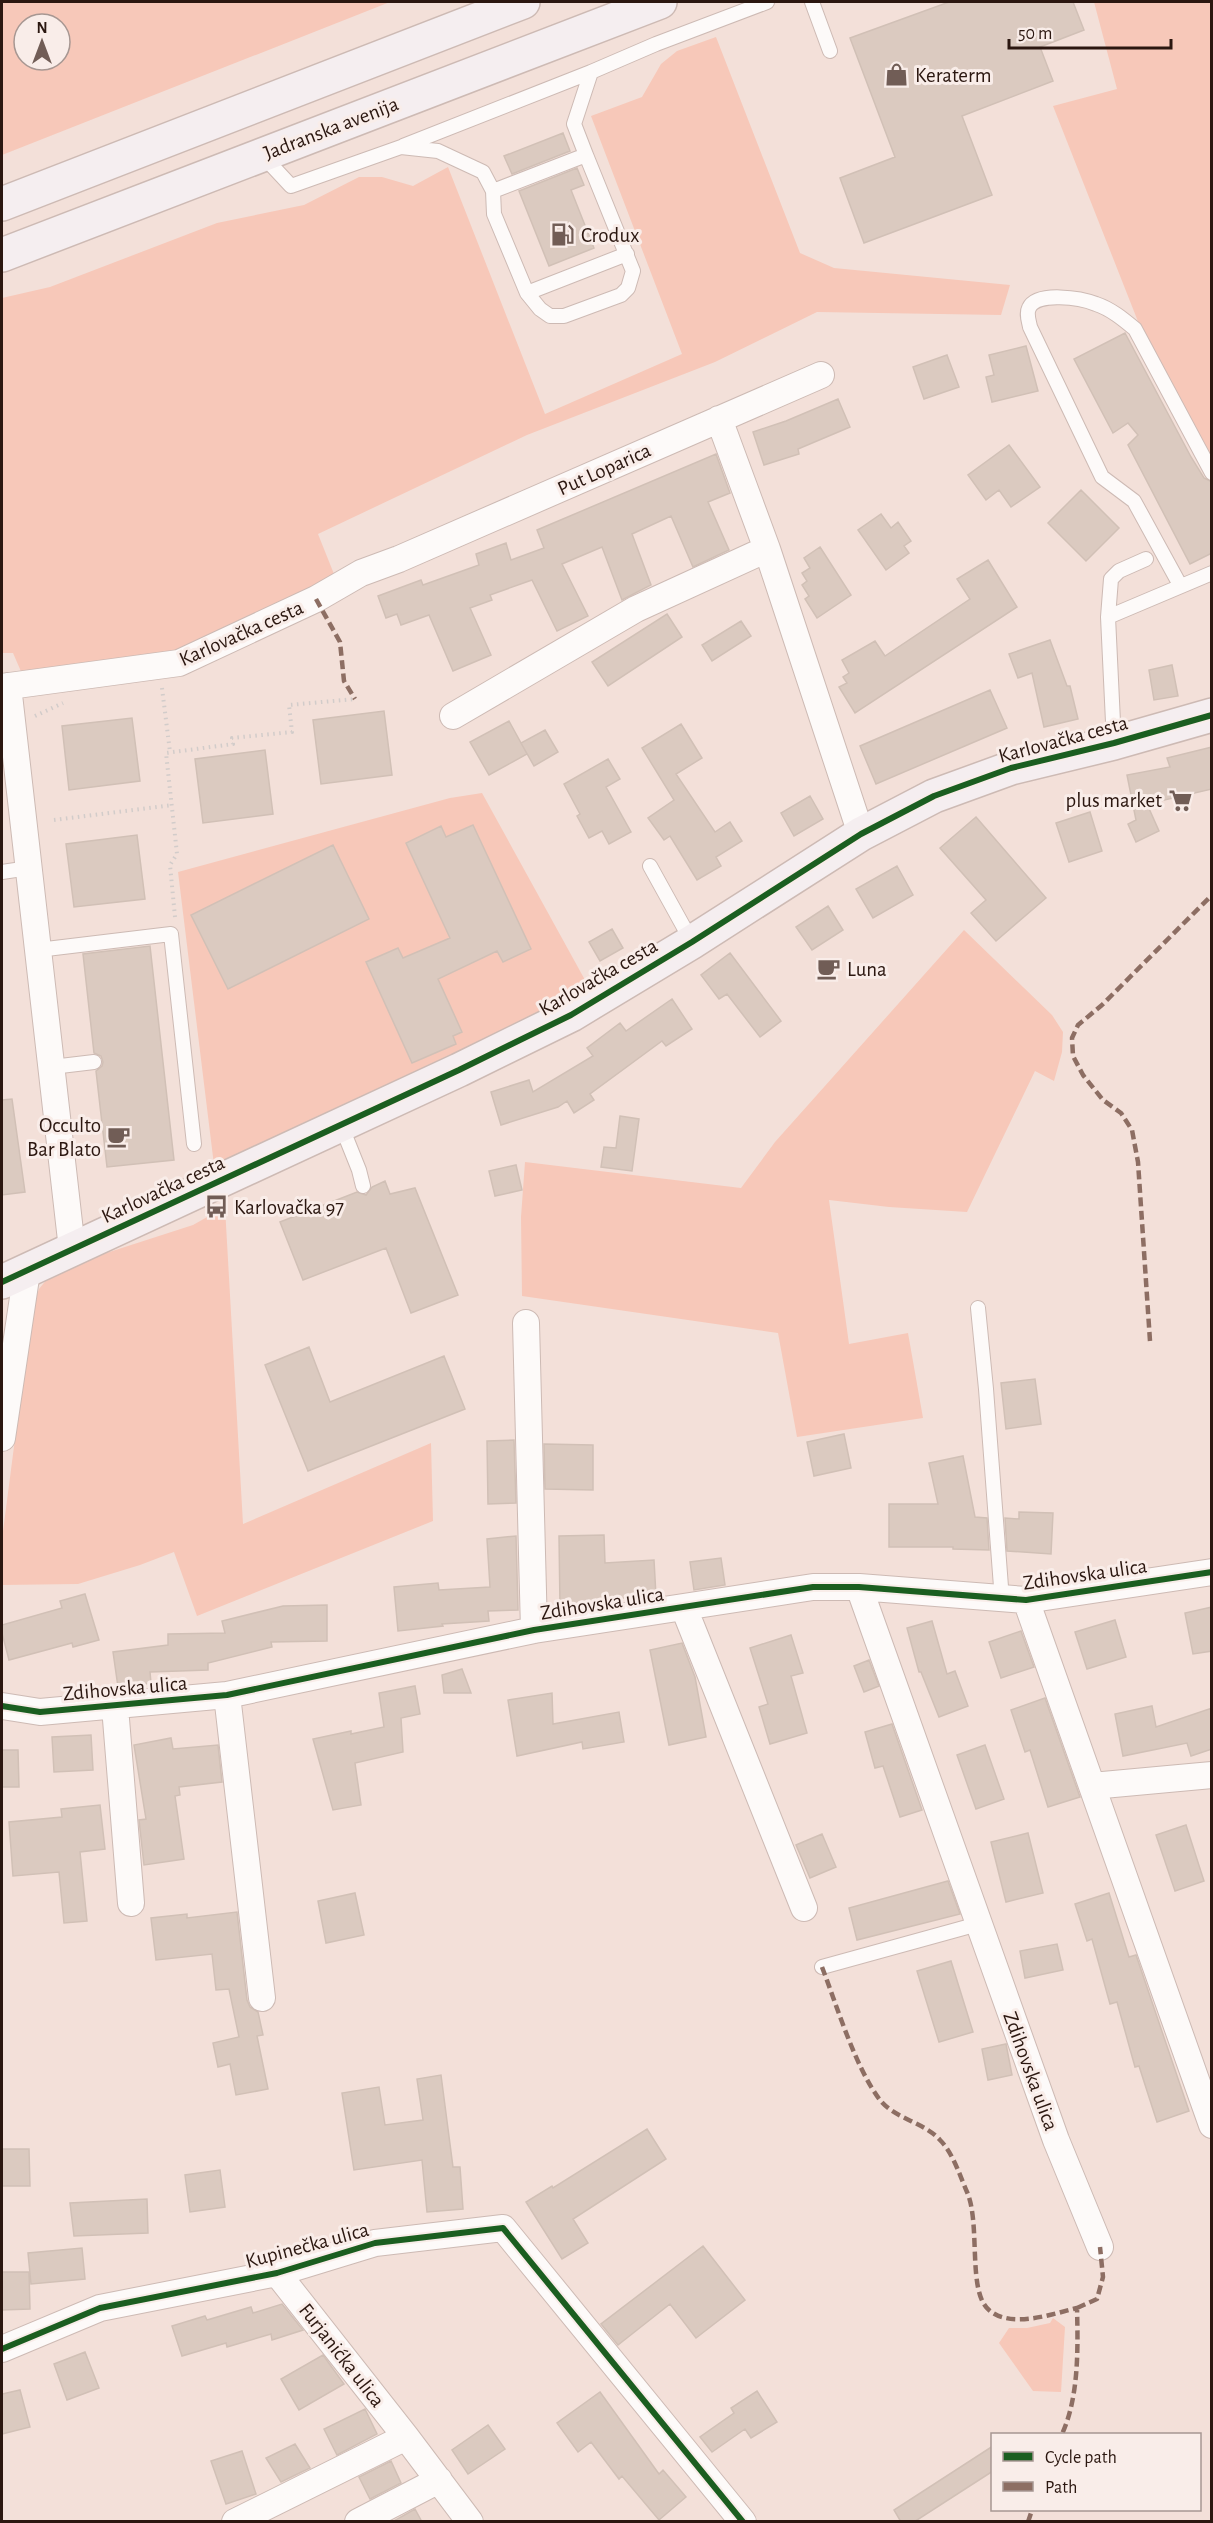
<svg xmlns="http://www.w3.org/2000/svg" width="1213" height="2523" font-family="'Alegreya Sans',sans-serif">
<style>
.green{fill:#f7c8b9;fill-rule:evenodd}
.building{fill:#dbcac0;stroke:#d1c0b6;stroke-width:1.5}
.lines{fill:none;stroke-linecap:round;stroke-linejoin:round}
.lane-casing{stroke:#cdbab4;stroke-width:16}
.street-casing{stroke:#cdbab4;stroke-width:28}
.secondary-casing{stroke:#cdbab4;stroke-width:36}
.path{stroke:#d2ccca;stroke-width:4;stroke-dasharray:1.5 4.5;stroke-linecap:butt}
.lane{stroke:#fdfaf9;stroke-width:14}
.street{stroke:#fdfaf9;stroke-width:26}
.secondary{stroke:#f5eef0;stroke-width:33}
.quiet{stroke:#8d6e63;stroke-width:4.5;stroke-dasharray:9 4.5;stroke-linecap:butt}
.cycleway-casing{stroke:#f9ede9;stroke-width:10}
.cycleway{stroke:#1b5e20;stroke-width:6}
.labels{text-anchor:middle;stroke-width:6;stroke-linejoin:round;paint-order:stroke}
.poi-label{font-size:21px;fill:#2b1710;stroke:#f9ede9;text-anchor:start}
.street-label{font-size:21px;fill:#2b1710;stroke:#f9ede9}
</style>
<rect width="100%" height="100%" fill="#f3e0d9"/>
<!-- green -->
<path class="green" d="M2,2H390L2,155ZM24,24H60V60H24Z
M1094,2H1211V460L1139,324L1053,106L1117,89Z
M716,37L800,253L834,268L1010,285L1001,315L817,312L715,362L527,435L318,534L336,579L205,642L160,656L23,676L13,653H2V298L50,287L217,223L304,205L359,177H382L413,186L448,167L545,414L682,354L591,116L642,97L661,64L677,51Z
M482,793L585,980L515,1027L214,1165L178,872L450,798Z
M964,930L1052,1015L1063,1032L1062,1052L1054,1081L1035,1071L967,1212L889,1207L829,1200L849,1344L908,1333L923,1418L797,1437L778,1333L522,1296L521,1217L525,1162L741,1188L775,1142Z
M225,1207L243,1524L431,1443L433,1521L197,1616L174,1552L140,1565L78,1584L2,1585V1539L32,1308L39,1289L47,1279L97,1256L193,1225Z
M1053,2318L1065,2327L1061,2392L1033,2391L999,2343L1009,2328H1027L1050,2323Z"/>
<!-- building -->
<path class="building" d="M949,2H1073L1084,30L1040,47L1053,81L962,116L992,195L864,243L840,178L895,157L850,38Z
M563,133L570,151L512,174L504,156Z
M577,168L584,185L571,190L594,248L549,266L519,191Z
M1125,333L1191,457L1204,478L1212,482V553L1190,564L1128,445L1138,435L1128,423L1113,433L1074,359Z
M1026,346L1038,391L992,402L986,377L994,375L989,355Z
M947,355L959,387L924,399L913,367Z
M838,399L850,427L798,449L799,454L764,465L753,432L786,421Z
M1009,445L1040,487L1011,507L999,490L986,500L968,475Z
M716,454L730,493L708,502L729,550L693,567L671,516L632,534L651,585L622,600L602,547L562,564L588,616L557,631L532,580L490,595L492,600L470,608L491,655L453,671L429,615L401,625L397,614L386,618L378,596L421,580L423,585L479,565L476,554L506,543L511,560L544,548L537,530Z
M1081,490L1119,528L1086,561L1048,523Z
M881,514L891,528L898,522L911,541L904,546L909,553L886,570L858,530Z
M820,547L851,595L817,618L805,599L809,596L802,585L807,581L802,573L810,568L804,558Z
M988,560L1017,607L855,713L839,687L847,683L843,677L849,673L842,660L875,641L885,656L970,599L957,579Z
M667,614L682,637L608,686L592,662Z
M741,621L751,636L712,661L702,645Z
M1050,640L1067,686H1070L1078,719L1044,727L1032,673L1018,678L1009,654Z
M1172,665L1178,696L1154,700L1149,670Z
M990,690L1007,728L876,784L860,746Z
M384,711L392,775L321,784L313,720Z
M132,718L140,781L69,790L62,726Z
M509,721L527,754L489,775L470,742Z
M681,724L702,758L676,774L715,832L730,822L742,841L716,857L721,866L697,880L670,836L664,840L648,818L674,800L642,748Z
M545,730L558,752L534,766L521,743Z
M1212,747V789L1147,804L1159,831L1136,842L1128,824L1136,820L1127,775L1170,767L1167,758Z
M265,750L273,814L203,823L195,759Z
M608,759L620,779L606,787L631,832L609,844L602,831L589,838L577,816L580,814L564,784Z
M810,796L823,819L794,836L781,813Z
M1090,812L1102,851L1069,862L1056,823Z
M976,817L1046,898L996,941L971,913L986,900L940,848Z
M473,825L531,949L503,962L497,951L438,979L462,1032L453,1036L456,1044L412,1063L366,962L398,948L403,958L450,938L406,843L441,826L446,837Z
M137,835L145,899L74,907L66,844Z
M333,845L369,919L228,989L191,915Z
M897,866L913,895L873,918L856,889Z
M828,906L843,930L812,950L796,927Z
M612,929L623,948L600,961L589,942Z
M150,946L174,1160L107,1167L96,1071L102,1066L103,1062L101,1056L94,1053L83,954Z
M730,953L781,1021L760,1037L727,994L719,999L701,975Z
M672,999L692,1029L666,1046L662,1041L590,1094L594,1100L574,1113L567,1101L558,1107L501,1125L491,1092L529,1080L533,1092L593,1056L587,1048L620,1023L626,1031Z
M12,1099L25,1192L2,1195V1100Z
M620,1116L639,1119L632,1171L601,1167L604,1147L616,1148Z
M516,1165L522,1190L495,1196L489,1171Z
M385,1181L390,1194L415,1188L458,1295L411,1313L386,1248L303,1280L280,1222L357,1192L366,1195L372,1187Z
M309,1347L330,1402L444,1356L465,1409L308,1471L265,1365Z
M1035,1379L1041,1424L1006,1429L1001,1383Z
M844,1434L851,1468L814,1476L807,1442Z
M514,1440L516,1503L488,1504L487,1441Z
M544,1444L593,1445V1490L545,1489Z
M963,1456L975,1517L987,1518L989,1550L953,1549V1547H889V1504H938L929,1463Z
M1019,1512L1053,1513L1051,1554L1007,1551L1005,1518L1019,1519Z
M604,1535L605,1563L654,1560L656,1596L601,1599V1605H598L560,1606L559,1536Z
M516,1536L518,1610L488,1611L489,1621L442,1624L443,1626L398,1631L394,1587L438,1583L439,1590L490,1587L487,1539Z
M721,1558L725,1585L694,1590L690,1562Z
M85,1594L99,1640L73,1647L72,1643L9,1660L2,1633V1625L62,1608L60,1601Z
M327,1605V1641L271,1642L272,1647L208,1663V1670L150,1672L151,1683L118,1687L113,1652L168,1645V1634L225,1633L222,1621L283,1606Z
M1212,1607V1651L1193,1654L1185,1613Z
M1115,1620L1126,1657L1087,1669L1075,1632Z
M932,1621L947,1674L955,1671L968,1706L939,1717L921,1672H919L907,1628Z
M1021,1631L1034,1667L1001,1678L989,1642Z
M791,1635L803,1673L791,1676L807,1733L770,1744L759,1707L768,1704L750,1648Z
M682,1643L695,1677L706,1737L669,1745L650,1650Z
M869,1660L879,1686L864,1692L854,1666Z
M462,1669L471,1693H444L442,1675Z
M415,1686L420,1714L401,1718L403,1752L355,1763L361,1805L333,1810L313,1739L351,1731V1734L384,1727L379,1693Z
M552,1693L553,1724L619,1712L624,1742L583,1749L582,1742L517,1756L508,1700Z
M1045,1698L1080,1797L1048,1807L1030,1750L1025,1752L1011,1710Z
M1152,1706L1156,1727L1212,1708V1749L1191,1756L1187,1743L1123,1756L1115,1714Z
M892,1724L922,1810L900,1817L883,1766L875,1768L865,1732Z
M91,1735L93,1770L54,1772L52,1737Z
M171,1738L173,1749L218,1745L222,1782L179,1787L180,1795L175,1796L184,1859L144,1865L139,1820L146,1819L134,1745Z
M985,1745L1004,1799L976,1809L957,1755Z
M2,1750H18L19,1787H2Z
M100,1805L105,1849L80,1852L87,1921L64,1923L59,1872L13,1876L9,1822L62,1817L61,1809Z
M1186,1825L1204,1881L1175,1891L1156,1835Z
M1028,1833L1043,1893L1006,1902L991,1842Z
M822,1834L836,1867L810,1878L796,1845Z
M948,1881L960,1914L857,1940L849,1908Z
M355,1893L364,1935L326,1943L318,1901Z
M1109,1893L1129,1957L1136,1955L1189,2111L1157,2122L1139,2066L1135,2067L1117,2002L1110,2004L1092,1939L1087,1941L1075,1904Z
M237,1912L247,2000L250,2007L258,2012L263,2035L257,2036L268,2089L236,2095L230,2064L218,2067L213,2043L239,2037L229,1989L216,1990L212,1954L156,1960L151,1918L187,1914V1918Z
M1057,1944L1063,1970L1025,1978L1020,1951Z
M951,1961L973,2032L939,2042L917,1971Z
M1006,2044L1012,2075L988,2080L982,2049Z
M441,2075L453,2167H460L463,2209L427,2212L422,2160L354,2170L342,2093L379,2087L385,2125L423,2120L417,2079Z
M647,2129L666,2159L573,2219L588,2243L562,2259L526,2202L552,2186L553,2188Z
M2,2149H29L30,2186H2Z
M220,2170L225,2207L190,2212L185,2175Z
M147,2199L148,2233L74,2236L70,2203Z
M703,2246L745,2300L696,2338L670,2304L618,2345L601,2324Z
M82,2248L85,2279L31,2284L28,2253Z
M2,2272H29L30,2309L2,2310Z
M282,2304L303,2330L272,2340L271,2334L227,2347L226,2343L182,2356L172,2326L205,2316L207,2320L251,2307L253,2313Z
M85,2352L99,2388L67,2400L54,2364Z
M323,2355L344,2384L299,2410L281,2379Z
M20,2390L30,2427L2,2434V2394Z
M757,2391L777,2422L751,2438L745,2429L712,2452L700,2437L734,2413L731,2408Z
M600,2392L659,2474L663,2470L686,2497L659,2520L622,2476L619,2479L591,2442L578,2452L557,2423Z
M365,2409L377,2434L337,2455L324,2429Z
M488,2425L505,2449L468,2474L452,2450Z
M295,2444L310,2468L281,2482L266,2458Z
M993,2446V2471L914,2522H901L894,2510Z
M242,2451L256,2494L226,2504L211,2461Z
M391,2461L401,2483L370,2499L359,2477Z
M415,2509L422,2522H392Z"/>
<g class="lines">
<defs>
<path id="lane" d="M812,2L830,51
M403,146L591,72
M263,156L291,186L401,147L438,151L483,172L493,191L586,155L574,124L591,72L656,44L767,2
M493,191L494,214L527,293L540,309L550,316H564L621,295L628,288L633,271L586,155
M527,293L627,254
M1180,585L1134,501L1102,477L1030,327C1029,321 1026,314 1029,308C1037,291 1081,298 1096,304C1111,309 1123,319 1135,329L1212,473
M1108,617L1111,579L1119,571L1146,559
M1114,743L1108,617L1212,573
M650,866L692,942
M2,872L29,868
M38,950L171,934L194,1144
M52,1067L94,1062
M341,1125L359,1170L363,1186
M978,1308L986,1389L1002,1600
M822,1967L978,1924"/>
<path id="street" d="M719,419L767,549L861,834
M8,686L72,1249
M2,687L179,663L316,599L361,573L399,559L821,375
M453,716L636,609L767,549
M526,1323L534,1630
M2,1438L27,1271
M859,1587L1056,2140L1100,2247
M1026,1600L1212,2125
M684,1608L804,1908
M227,1695L262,1998
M2,1706L40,1712L227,1695L534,1630L813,1587H859L1026,1600L1212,1572
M115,1707L131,1903
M1092,1786L1212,1775
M277,2273L406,2437L470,2522
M2,2349L100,2308L277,2273L375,2243L503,2228L743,2522
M235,2522L406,2437
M358,2522L439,2480"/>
<path id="secondary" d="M2,204L523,2
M2,255L660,2
M2,1282L459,1070L571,1015L692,942L861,834L934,796L1011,768L1114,743L1212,715"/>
</defs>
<!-- lane casing -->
<use href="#lane" class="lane-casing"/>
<!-- street casing -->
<use href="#street" class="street-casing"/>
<!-- secondary casing -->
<use href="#secondary" class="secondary-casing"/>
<!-- path -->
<path class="path" d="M162,688L170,752
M35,716L63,703
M54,820L173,805
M175,917L170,865L177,854L166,753L233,744L232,738L292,732L289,705L355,699"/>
<!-- lane -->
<use href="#lane" class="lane"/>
<!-- street -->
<use href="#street" class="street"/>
<!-- secondary -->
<use href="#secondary" class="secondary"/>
<!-- quiet -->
<path class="quiet" d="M316,599L340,642L344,681L355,699
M1150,1341L1138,1162L1132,1130L1121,1113L1103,1100L1083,1075L1073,1056L1072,1038L1078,1025L1102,1005L1212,895
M822,1967C837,2006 855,2067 880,2100C895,2119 924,2122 940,2140C953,2153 960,2176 967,2192C981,2224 967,2292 989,2310C1011,2329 1052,2314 1077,2308C1078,2348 1079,2397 1062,2434
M1077,2308L1097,2299L1103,2277L1100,2247
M1028,2522L1032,2510"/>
<defs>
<path id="cycleway" d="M2,1282L459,1070L571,1015L692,942L861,834L934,796L1011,768L1114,743L1212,715
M2,1706L40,1712L227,1695L534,1630L813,1587H859L1026,1600L1212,1572
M2,2349L100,2308L277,2273L375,2243L503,2228L743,2522"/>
</defs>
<!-- cycleway casing -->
<use href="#cycleway" class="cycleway-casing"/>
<!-- cycleway -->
<use href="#cycleway" class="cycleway"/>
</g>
<!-- icons -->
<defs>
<symbol id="shop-bare" viewBox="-9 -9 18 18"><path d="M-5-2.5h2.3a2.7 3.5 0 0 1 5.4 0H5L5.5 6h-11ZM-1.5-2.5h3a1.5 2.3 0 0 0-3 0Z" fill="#715d56" stroke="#f9ede9" stroke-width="2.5" paint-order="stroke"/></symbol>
<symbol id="fuel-bare" viewBox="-9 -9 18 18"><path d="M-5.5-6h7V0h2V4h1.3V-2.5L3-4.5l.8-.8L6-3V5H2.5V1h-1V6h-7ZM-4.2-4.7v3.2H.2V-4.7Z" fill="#715d56" stroke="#f9ede9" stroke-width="2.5" paint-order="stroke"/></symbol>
<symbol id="supermarket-bare" viewBox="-9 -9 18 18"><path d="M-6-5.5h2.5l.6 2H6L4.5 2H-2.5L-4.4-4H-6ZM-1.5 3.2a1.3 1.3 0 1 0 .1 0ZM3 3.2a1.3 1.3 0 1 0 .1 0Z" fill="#715d56" stroke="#f9ede9" stroke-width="2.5" paint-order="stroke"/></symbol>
<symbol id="cafe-bare" viewBox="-9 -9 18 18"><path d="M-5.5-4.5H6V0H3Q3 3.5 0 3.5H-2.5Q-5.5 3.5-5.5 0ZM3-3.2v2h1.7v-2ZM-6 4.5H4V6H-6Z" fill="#715d56" stroke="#f9ede9" stroke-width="2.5" paint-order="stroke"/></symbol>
<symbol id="bus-bare" viewBox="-9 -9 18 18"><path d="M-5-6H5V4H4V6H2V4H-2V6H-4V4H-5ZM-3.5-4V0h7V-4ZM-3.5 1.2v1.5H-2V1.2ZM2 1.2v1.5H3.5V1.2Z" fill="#715d56" stroke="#f9ede9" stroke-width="2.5" paint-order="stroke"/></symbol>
</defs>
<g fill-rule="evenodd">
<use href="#shop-bare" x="880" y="58" width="33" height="33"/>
<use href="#fuel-bare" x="546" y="218" width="33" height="33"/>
<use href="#supermarket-bare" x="1164" y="784" width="33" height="33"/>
<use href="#cafe-bare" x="812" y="952" width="33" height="33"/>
<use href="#cafe-bare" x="102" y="1120" width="33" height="33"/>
<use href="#bus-bare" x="200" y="1190" width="33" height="33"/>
</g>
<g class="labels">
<!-- poi labels -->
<g class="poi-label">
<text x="915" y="82">Keraterm</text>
<text x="581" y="242">Crodux</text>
<text x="1162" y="807" text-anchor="end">plus market</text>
<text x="847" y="976">Luna</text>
<text x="101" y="1132" text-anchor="end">Occulto<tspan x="101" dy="24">Bar Blato</tspan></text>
<text x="234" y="1214">Karlovačka 97</text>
</g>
<!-- street labels -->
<g class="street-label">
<text transform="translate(331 128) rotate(-21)" y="7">Jadranska avenija</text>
<text transform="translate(604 469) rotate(-24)" y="7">Put Loparica</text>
<text transform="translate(241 633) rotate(-24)" y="7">Karlovačka cesta</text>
<text transform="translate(1063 739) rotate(-15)" y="7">Karlovačka cesta</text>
<text transform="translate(598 977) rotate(-30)" y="7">Karlovačka cesta</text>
<text transform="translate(163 1189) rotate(-25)" y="7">Karlovačka cesta</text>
<text transform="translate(1085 1574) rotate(-8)" y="7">Zdihovska ulica</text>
<text transform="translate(602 1603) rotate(-9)" y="7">Zdihovska ulica</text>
<text transform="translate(125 1688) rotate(-5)" y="7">Zdihovska ulica</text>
<text transform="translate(1031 2071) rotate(70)" y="7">Zdihovska ulica</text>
<text transform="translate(307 2245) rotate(-15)" y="7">Kupinečka ulica</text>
<text transform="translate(342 2355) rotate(52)" y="7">Furjanićka ulica</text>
</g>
</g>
<!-- border -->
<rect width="1213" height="2523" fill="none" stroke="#2b1710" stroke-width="6"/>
<!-- legend -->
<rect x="991" y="2433" width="210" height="78" fill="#f9ede9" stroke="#a79792" stroke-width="1.5"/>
<rect x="1003" y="2452" width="30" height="9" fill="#1b5e20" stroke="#a79792" stroke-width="1.5"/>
<text x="1045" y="2463" font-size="18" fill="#2b1710">Cycle path</text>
<rect x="1003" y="2482" width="30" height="9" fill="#8d6e63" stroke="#a79792" stroke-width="1.5"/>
<text x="1045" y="2493" font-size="18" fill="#2b1710">Path</text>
<!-- north arrow -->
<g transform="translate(42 42)"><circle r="28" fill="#f9ede9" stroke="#a79792" stroke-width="1.5"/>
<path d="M0-4.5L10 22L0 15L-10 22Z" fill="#715d56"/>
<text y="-9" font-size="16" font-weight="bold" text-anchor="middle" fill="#2b1710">N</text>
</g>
<!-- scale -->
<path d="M1009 39v9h162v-9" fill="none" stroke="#2b1710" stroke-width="3"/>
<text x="1018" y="39" font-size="18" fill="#2b1710" stroke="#f9ede9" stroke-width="4.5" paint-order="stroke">50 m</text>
</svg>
